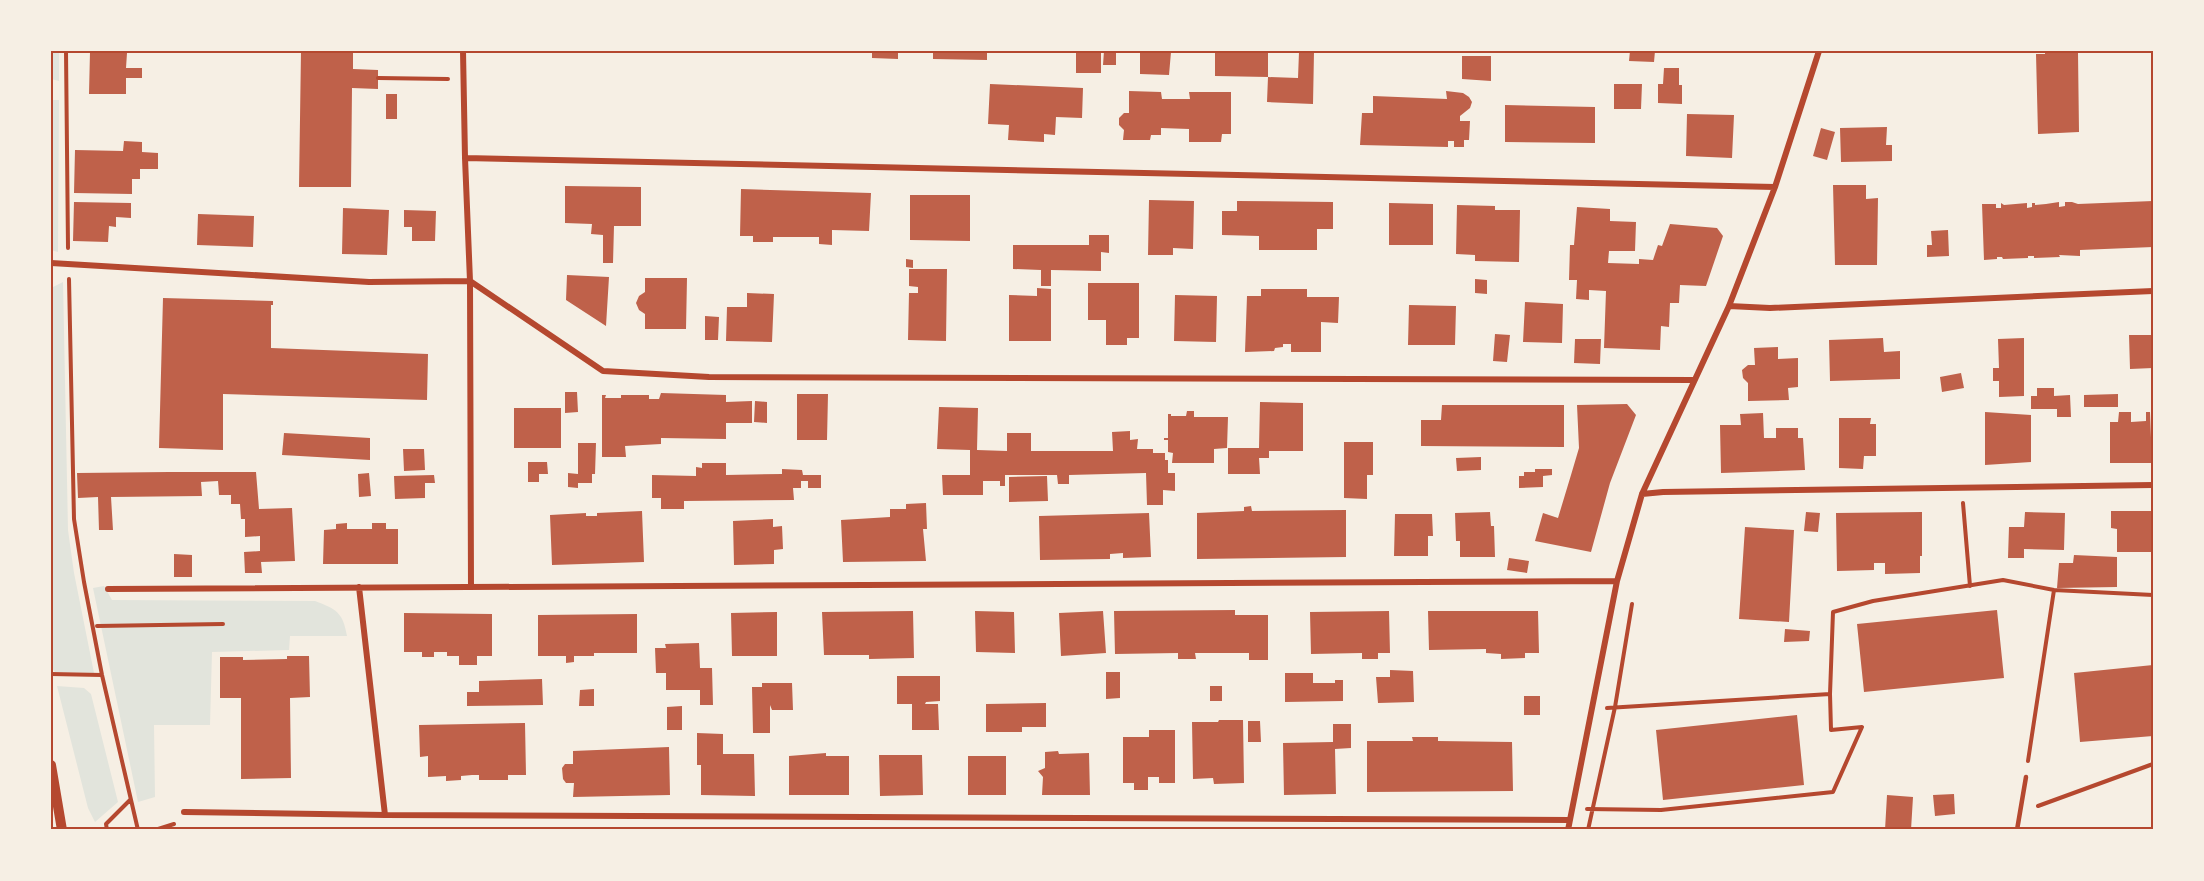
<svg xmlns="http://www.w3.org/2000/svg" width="2204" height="881" font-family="'Exo 2',sans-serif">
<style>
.green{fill:#e2e4dc}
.building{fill:#bf614a}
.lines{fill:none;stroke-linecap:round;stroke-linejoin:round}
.path{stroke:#b5482f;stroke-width:4}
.service{stroke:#b5482f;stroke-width:4.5}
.minor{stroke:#b5482f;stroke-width:6}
.tertiary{stroke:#b5482f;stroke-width:10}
.neatline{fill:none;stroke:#b5482f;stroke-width:2}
</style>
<rect width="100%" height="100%" fill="#f6efe4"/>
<!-- green -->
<path class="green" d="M51,51H59V81L51,79Z
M51,100H59L58,252L51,250Z
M63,282L68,530L74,573L94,673L55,672L51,667V288Z
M104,586L112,600L315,601C336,609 343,612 347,636H290L289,650L212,652L210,725H154L155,797L138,802L93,588Z
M57,686L84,688L91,694L118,802L95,822L88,808Z"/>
<!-- building -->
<path class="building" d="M301,51H353V69L378,70V89L352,88L351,187H299Z
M872,51H898V59L872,58Z
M933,51H987V60L933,59Z
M1076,51H1101V73H1076Z
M1104,51H1116V65H1103Z
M1140,51L1171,52L1169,75L1140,74Z
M1630,51H1655L1654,62L1629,61Z
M2045,51H2072V53H2078L2079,132L2038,134L2036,54H2045Z
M90,52L127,53L126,68H142V78H126V94H89Z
M1215,52L1268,53V77L1215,76Z
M1299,52H1314L1313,104L1267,102L1268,77L1298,78Z
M1462,56H1491V81L1462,79Z
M1664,68H1679V85H1682V104L1658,103V84H1663Z
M990,84L1083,88L1082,118L1056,117L1055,135L1044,134V142L1008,140L1009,125L988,124Z
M1614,84H1642L1641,109H1614Z
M1129,91L1161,92L1162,99H1190L1189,92H1231V134H1222L1221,142H1189V129L1161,128V135H1151L1150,140H1123L1124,130L1119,125V118L1124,113H1129Z
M1446,91L1463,93L1469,97L1472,102L1470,108L1460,116V121H1470L1469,140H1464V147H1454V141H1448V147L1360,145L1362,113H1373V96L1447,99Z
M386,94H397V119H386Z
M1505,105L1595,107V143L1505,142Z
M1687,114L1734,115L1732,158L1686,156Z
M1887,127L1886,145H1892V161L1841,162L1840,128Z
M1821,128L1835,132L1827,160L1813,156Z
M124,141L142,142V152L158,153V169H140V179H132V194L74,193L75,150L123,151Z
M1833,185H1866V199L1878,198L1877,265H1835Z
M565,186L641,187V226H614L613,263H603V235L591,234L592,224L565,223Z
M741,189L871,193L869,231L832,230V245L819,244V237H773V242H753V236H740Z
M910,195H970V241L910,240Z
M1149,200L1194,201L1193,249L1173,248V255H1148Z
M1237,201L1333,202V229H1317V250H1259V236L1222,235V211H1237Z
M2153,201V247L2080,250V256L2059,255L2060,257L2034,258V256H2028V258L2003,259L2002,257H1997V259L1984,260L1982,204H1996V208H2001V203L2004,205L2027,203V208L2032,207V203H2035V205L2046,204L2059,202V207L2065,206V202H2072L2078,204Z
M74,202L131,203V218L116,217V227L109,226L108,242L73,241Z
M1389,203L1433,204V245H1389Z
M1457,205L1495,206V210H1520L1519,262L1475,261V255L1456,254Z
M1577,207L1610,209V221L1636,222L1635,251H1609L1608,263L1639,264V259L1653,260L1658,245L1662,246L1670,224L1717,228L1723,236L1706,286L1680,285L1679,303H1670L1669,327L1661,326L1660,350L1604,348L1606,291L1589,290V300L1576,299L1577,280H1569L1570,245H1574Z
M343,208L389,210L387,255L342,254Z
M404,210L436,211L435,241H412V227H404Z
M198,214L254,216L253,247L197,245Z
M1948,230L1949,256L1927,257V245H1932L1931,231Z
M1089,235H1109V253L1101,252V271L1051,270V286H1041V270L1013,269V245H1089Z
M906,259L913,260V268L906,267Z
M909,269H947L946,341L908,340L909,293H918V287L909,286Z
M567,275L609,277L606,326L566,300Z
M645,278H687L686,329H645V314L639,310L636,303L639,296L645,292Z
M1475,279L1487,280V294L1475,293Z
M1088,283H1139V338H1127V345H1106V320H1088Z
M1037,288L1051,289V341H1009V295L1037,296Z
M1261,289H1307V297H1339L1338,323L1321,322V352H1291V344H1283V347L1275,348L1274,351L1245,352L1247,296H1261Z
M747,293L774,294L772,342L726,341L727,307H747Z
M1175,295L1217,296L1216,342L1174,341Z
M163,298L273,301V305H271V348L428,354L427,400L223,394V450L159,448Z
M1525,302L1563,304L1562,343L1523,342Z
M1409,305L1456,306L1455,345H1408Z
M705,316L719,317L718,340H705Z
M1495,334L1510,335L1507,362L1493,361Z
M2129,335H2153V368L2130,369Z
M1883,338L1884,352L1900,351V379L1830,381L1829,340Z
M2024,338V396L1999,397V381H1993V368H1999L1998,339Z
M1575,339H1601L1600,364L1574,363Z
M1778,347V359L1798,358V387L1788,388L1789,400L1748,401V383L1743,378L1742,370L1748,365H1755L1754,348Z
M1961,373L1964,388L1942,392L1940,377Z
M2037,388H2054V396L2070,395L2071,417H2057V409H2031V396H2037Z
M565,392H577L578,412L565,413Z
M661,393L726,395V402L752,401V423H726V439L661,438V444L625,446L626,457H602V395H606L605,398H621V395H649V399H659Z
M797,394H828L827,440H797Z
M2118,394V407H2084V395Z
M755,401L767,402V423L754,422Z
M1260,402L1303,403V451H1269V458H1259L1260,474H1228V448H1259Z
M1627,404L1636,415L1610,483L1591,552L1535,541L1543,513L1558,518L1571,475L1579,448L1577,405Z
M1442,405H1564V447L1421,446V420H1441Z
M939,407L978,408L977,450L1007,451V433H1031V451H1113L1112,432L1130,431V440L1138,439L1137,449H1153V453H1165V460H1168V473H1175V491L1163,490V505H1147L1146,473L1069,475V484H1058L1057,475H1005V486H1000V481H983V495H943L942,475H970V450L937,449Z
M514,408H561V448H514Z
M1187,411H1194V417H1228L1227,448L1214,449V463H1172L1173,453L1168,452V440H1164V438H1168V414H1171V416H1186Z
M1985,412L2031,415V462L1985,465Z
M2119,412H2131V422L2146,421V412H2150L2152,463H2110V422H2118Z
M1763,413L1764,438H1776V428H1798V438H1803L1805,470L1721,473L1720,425H1741L1740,414Z
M1839,418H1871L1870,424H1876V456H1864L1863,469L1839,468Z
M284,433L370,438V460L282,455Z
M1344,442H1373V475H1367V499L1344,498Z
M578,443H596L595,474H592V483H578V488L568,487V473L578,474Z
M403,449H424L425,470L404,471Z
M1481,457V470L1457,471L1456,458Z
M528,462H547L548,474H539V482H528Z
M702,463H726V475L782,474V469L802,470L803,475H821V488H808V481H801V488H793L794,500L684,501V509H661V498H652V475L696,476V467L702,468Z
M1535,469H1552V475L1543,476V487L1519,488V476H1524V472H1535Z
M169,472H256L259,509L292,508L295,561L261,562L262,573H245L244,552L260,551V536L245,537V519H241L240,504H231V495H219L218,481L201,482L202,496L111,497L113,530H99L98,497L78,498L77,473Z
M369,473L371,496L359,497L358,474Z
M434,475L435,483H425V498L395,499L394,476Z
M1047,476L1048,501L1009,502V477Z
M926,503L927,529H923L926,561L843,562L841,520L890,517V509H906V504Z
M1251,506L1252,511L1346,510V557L1197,559V513L1244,511V507Z
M642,511L644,562L552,565L550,515L586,513V516H597V513Z
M2111,511H2153V552H2117V529L2111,528Z
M1490,512L1491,526H1494L1495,557H1460V541H1456L1455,513Z
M1806,512L1820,513L1818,532L1804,531Z
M1922,512V556H1920V573L1885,574V563H1874V570L1837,571L1836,513Z
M2025,512L2065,513L2064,550L2024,549V558H2008L2009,527H2024Z
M1149,513L1151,557L1123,558V553L1110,554V559L1040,560L1039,516Z
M1395,514H1432L1433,536H1428V556H1394Z
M773,519V527L782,526L783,549L774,550V564L734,565L733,521Z
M347,523V529H372V523H386V529H398V564H323L324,530L336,529V524Z
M1745,527L1794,530L1789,622L1739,619Z
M174,554L192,555V577H174Z
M2074,555L2117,557V587L2057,588L2059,563H2073Z
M1509,558L1529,561L1527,573L1507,570Z
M1235,610V615H1268V660H1249V653H1195L1196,659H1178V653L1115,654L1114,611Z
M1997,610L2004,678L1864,692L1857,624Z
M913,611L914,658L869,659V655H824L822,612Z
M975,611L1014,612L1015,653L976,652Z
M1103,611L1106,653L1061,656L1059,613Z
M1389,611L1390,653H1378V659H1362V653L1311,654L1310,612Z
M1428,611H1538L1539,653H1525V658L1501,659V654L1486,653V649L1429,650Z
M777,612V656H732L731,613Z
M404,613L492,614V656H477V665H459V656H447V652H434V657H422V652H404Z
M637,614V653H594V656H574V662L566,663V656H538V615Z
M1785,629L1810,631L1809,641L1784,642Z
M699,643L700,668H712L713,705H700V690H666V673H656L655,648H666L665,644Z
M287,656H309L310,697L290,698L291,778L241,779V698H220V657H243V660L287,659Z
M2153,665V736L2080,742L2074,673Z
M1390,670L1413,671L1414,702L1378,703L1376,677H1390Z
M1106,672H1120V698L1106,699Z
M1285,673H1313V683H1335V680H1343V701L1285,702Z
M897,676H940V701L926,702L925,704H938L939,730H912V704H897Z
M542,679L543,705L467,706V692H479V681Z
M762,683H792L793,710H772L770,705V733H753L752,687H762Z
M1210,686H1222V701H1210Z
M594,689V706H579L580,690Z
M1524,696H1540V715H1524Z
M1046,703V727H1022V732H986V704Z
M682,706V730H667V707Z
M1797,715L1804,785L1663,800L1656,730Z
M1219,720H1243L1244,783L1214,784L1213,778L1193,779L1192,722H1218Z
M1248,721H1260L1261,742H1248Z
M525,723L526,775H508V780H479V775H472L461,776V780L446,781V776L428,777V756L420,757L419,725Z
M1333,724H1351V748L1335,749L1336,794L1284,795L1283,743L1333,742Z
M1149,730H1175V783H1159V777H1148V790H1134V783H1123V737H1149Z
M697,733L723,734V754H754L755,796L701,795V765H697Z
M1412,737H1438V741L1512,742L1513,791L1367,792V741H1413Z
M669,747L670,795L573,797L574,783H566L563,779L562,768L565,764H573V751Z
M1058,751L1059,754L1089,753L1090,795H1042L1043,777L1038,771L1045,768V752Z
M826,753V756H849V795H789V756Z
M879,755H922L923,795L880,796Z
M968,756H1006V795H968Z
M1954,794L1955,814L1935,816L1933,795Z
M1887,795L1913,797L1911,830H1885Z"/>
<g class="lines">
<!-- path -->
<path class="path" d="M66,51L68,248
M378,78L448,79
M69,279L74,519L84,582L102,675L138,830
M1963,503L1970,586
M97,626L223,624
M51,674L102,675
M1830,694L1833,612L1873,601L2003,580L2054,590L2153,595
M2028,761L2054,590
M2038,806L2153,764
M1587,809L1661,810L1833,792L1862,727L1831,730L1830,694L1607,708
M107,830L106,824L130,800
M155,830L174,824
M1588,830L1615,707L1632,604"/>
<!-- service -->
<path class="service" d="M2017,830L2026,777"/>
<!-- minor -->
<path class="minor" d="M463,51L465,158L470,281L471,587
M465,158L1775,187
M51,263L369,282L470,281L603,371L709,377L1693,380
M1729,306L1770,308L2153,291
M1642,494L1663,492L2153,485
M359,587L385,815
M108,589L1617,581
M184,812L385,815L1570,820
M1568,830L1617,581L1642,494L1729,306L1775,187L1819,51"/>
<!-- tertiary -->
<path class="tertiary" d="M51,765L62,830"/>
</g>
<!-- border -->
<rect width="2204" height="881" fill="none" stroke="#f6efe4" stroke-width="105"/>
<rect x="52" y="52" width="2100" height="776" class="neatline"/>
</svg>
